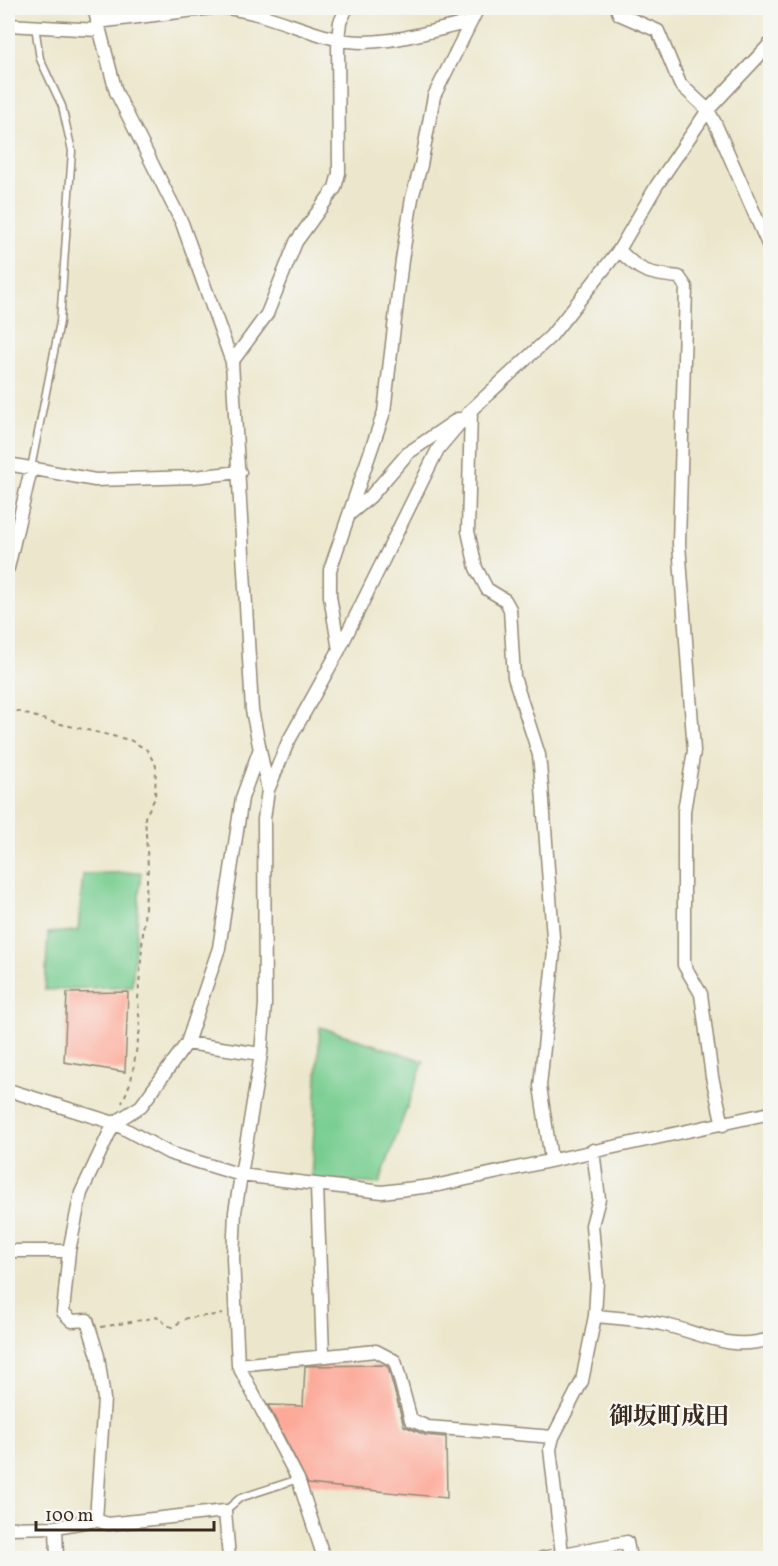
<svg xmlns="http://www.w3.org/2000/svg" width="778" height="1566" font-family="Vollkorn,'Noto Serif JP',serif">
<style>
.green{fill:#77cd90;stroke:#597c57;stroke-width:1.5}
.building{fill:#fda998}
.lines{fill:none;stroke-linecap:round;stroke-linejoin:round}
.lane-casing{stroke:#948875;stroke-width:9}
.street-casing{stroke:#948875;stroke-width:15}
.path{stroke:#948875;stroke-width:2;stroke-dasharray:4.5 4.5;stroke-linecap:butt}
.lane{stroke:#fff;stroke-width:6}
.street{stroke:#fff;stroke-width:12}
.labels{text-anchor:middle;stroke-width:4.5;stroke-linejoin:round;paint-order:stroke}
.quarter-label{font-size:24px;font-weight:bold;fill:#3b2a1e;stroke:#f6f6f2}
</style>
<rect width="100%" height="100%" fill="#f6f6f2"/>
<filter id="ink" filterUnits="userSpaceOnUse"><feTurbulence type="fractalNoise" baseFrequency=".0167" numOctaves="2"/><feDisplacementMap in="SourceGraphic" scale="12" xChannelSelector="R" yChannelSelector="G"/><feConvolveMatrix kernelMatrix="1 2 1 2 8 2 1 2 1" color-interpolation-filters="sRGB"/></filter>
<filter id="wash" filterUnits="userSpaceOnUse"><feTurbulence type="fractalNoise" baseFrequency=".008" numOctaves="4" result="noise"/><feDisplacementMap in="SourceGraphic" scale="24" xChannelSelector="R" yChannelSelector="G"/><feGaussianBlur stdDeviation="1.35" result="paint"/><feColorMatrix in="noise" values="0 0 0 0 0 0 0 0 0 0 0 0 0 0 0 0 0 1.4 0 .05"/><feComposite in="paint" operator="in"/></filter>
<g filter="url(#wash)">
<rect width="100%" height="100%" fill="#ece7cc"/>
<!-- green -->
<path class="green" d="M141,872L132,986L45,990L48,933L78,931L83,874Z
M320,1027L424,1061L379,1184L311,1179Z"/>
<g id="blocks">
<!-- building -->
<path class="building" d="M128,992L125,1072L64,1062L67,993Z
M384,1365L388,1367L404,1426L425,1435L446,1437L447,1498L308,1484L268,1405L303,1406L305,1366Z"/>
</g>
</g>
<g filter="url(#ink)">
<use href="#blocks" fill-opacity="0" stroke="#948875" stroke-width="1.5"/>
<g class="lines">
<defs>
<path id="lane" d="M31,468L60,322L72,151L62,106L40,59L35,26
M225,1511L240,1498L298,1479"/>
<path id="street" d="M94,8L116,92L182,223L232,362L252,710L268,790
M226,8C264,12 299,30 336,39C380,49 428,31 471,22
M617,8L619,14L658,31L680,84L708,110L715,123L770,249
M97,22L212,8
M8,25L98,30
M619,250C640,272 648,274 679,277L686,287L679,544L694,751L684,811V965L701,994L712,1077L723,1125
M232,362L267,314L296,242L335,188L339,173L338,39L340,22L347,8
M471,410L468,531L476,568L487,589L505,600L510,609L514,677L539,755L542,787L554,951L540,1086L551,1159
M8,464L95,480L194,477L240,472
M351,513L370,497L408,453L458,419
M8,568L31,469
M339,650L330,596V570L384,412L402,260L412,198L421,165L434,96L478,8
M187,1043L219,948L242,798L259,751
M8,1090L114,1123L169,1153L241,1175L382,1192L439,1185L770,1113
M317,1186L323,1355
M8,1251H69
M595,1316C616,1318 639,1319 661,1324C701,1332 727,1352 770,1339
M238,1365L376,1351L395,1361L411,1420L428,1427L553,1437
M96,1520L104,1399L98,1356L87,1320L72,1321L63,1312L69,1251L81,1193L114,1123L141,1106L187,1043L261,1054
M56,1527L57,1558
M8,1528L56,1527L96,1520L108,1524L225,1511L229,1558
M562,1554L550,1449L553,1437L582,1381L595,1316L597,1281L592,1225L599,1199L593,1150
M324,1558L298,1479L238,1365L233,1258L235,1212L261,1054L265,1004L264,819L268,790L288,742L339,650L438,449L471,410L551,336L619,250L657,185L708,110L770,44
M542,1558L627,1542L630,1558"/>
</defs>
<!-- lane casing -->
<use href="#lane" class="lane-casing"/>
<!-- street casing -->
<use href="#street" class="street-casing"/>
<!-- path -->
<path class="path" d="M8,708L52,722L130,740L147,750L156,766L155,798L145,817L148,867L138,999L140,1029L131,1081L122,1103
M101,1327L159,1317L166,1325L172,1327L187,1318L223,1314"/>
<!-- lane -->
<use href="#lane" class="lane"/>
<!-- street -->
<use href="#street" class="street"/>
</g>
</g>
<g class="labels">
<!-- quarter labels -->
<g class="quarter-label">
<text x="669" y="1424">御坂町成田</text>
</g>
</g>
<!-- margin -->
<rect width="778" height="1566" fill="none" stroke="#f6f6f2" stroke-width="30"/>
<!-- scale -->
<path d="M36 1521v9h178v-9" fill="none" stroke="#3b2a1e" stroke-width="3"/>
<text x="45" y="1521" font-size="18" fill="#3b2a1e" stroke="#f6f6f2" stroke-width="4.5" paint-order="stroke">100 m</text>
</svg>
